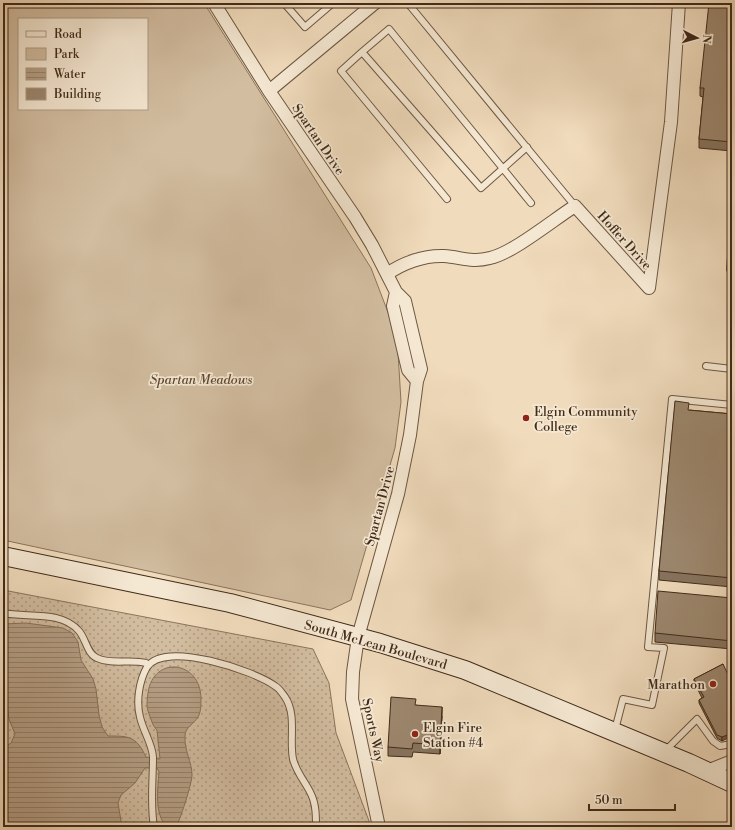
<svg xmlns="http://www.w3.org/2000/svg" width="735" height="830" font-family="'Libre Bodoni',serif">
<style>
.grass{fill:url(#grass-dots);stroke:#8a745c}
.park{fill:#d2bda0;stroke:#8a745c;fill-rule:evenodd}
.water{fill:url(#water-rules);stroke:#87715a}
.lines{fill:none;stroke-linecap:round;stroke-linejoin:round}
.lane-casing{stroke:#6e5742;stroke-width:8}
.street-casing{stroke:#6e5742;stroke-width:14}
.secondary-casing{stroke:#422b19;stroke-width:20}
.lane{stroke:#f5e8d3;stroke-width:6}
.street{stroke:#f5e8d3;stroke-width:12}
.secondary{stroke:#f5e8d3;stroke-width:18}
.wall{fill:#86745f;stroke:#422b19}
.shaded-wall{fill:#6d5e4d;stroke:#422b19}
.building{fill:#9c876e;stroke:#422b19}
.poi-dot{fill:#8f2418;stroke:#f5e8d3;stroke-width:1.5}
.labels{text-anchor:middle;stroke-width:3.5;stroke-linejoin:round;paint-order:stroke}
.street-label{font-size:13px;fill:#422b19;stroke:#f5e8d3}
.park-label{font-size:13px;font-style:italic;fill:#5f4834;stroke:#f5e8d3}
.poi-label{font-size:13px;fill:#422b19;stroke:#f5e8d3;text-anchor:start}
</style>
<defs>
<pattern id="grass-dots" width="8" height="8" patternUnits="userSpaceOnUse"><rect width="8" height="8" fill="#d2bda0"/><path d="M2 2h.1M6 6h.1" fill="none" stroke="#ac9a82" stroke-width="1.8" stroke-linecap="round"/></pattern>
<pattern id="water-rules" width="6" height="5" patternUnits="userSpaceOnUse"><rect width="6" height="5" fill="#b59f85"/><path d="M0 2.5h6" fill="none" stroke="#95826c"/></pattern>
</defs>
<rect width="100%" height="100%" fill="#f0dbbc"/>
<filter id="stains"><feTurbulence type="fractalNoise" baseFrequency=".005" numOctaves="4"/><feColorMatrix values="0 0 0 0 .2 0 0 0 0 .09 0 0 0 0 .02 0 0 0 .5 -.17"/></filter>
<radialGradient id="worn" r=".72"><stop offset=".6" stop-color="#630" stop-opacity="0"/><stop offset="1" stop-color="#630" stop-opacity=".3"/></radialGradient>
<!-- grass -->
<path class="grass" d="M3,590L313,649L329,683L336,733L369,821V827H3Z"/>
<!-- park -->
<path class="park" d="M3,3H204L371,268L389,315L398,352L401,402L395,448L351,600L330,610L3,540ZM19,19H147V109H19Z"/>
<!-- water -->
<path class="water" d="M26,623L63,628L72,633L78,642L81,660L93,679L96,689L99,715L102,727L108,736C129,736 136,736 146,757L160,759L157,730C152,725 152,721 149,714C146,706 147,702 148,693C153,655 201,660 201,699C201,705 201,712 198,717C194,724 185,727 185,736C184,750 192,762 192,775C192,783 181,817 177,825L166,826C154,813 158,788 159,772L157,768H145L135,783L121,795L118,803L122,827H3V748L11,743L15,734L9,719L7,705L3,702V624Z"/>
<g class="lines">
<defs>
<path id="lane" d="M284,3L305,27L333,3
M408,3L411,7L417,3
M411,7L575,206
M362,52L341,71L447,199
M527,147L481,188L362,52L389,29L531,203
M732,244L730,269H732
M706,366L732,369
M3,613C27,618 61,610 79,631C86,639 87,654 97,658C111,665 131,659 146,663L148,666
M615,730L623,699L652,705L664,648L648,647L672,399L732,405
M665,751L697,719L713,741L720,746L732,744
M154,827C150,804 153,781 153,757C152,743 143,731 140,717C136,702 139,681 147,667C165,640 255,671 275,686C279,688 282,693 285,697C297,715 289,739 293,759C296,772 306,783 311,794C316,804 316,816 316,827"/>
<path id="street" d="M214,3L269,91L355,217L372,245L396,292L405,301L421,369L417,381L410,435L398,494L358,637L353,672L352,699L379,827
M269,91L375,3
M387,274C403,263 424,255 444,256C461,257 471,263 490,258C513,253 553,220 575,206L649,288L671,122L679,3
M396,292L393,306L408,370L417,381
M707,771L732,761"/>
<path id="secondary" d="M3,556L230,603L380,643L465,670L689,763L732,783"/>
</defs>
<!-- lane casing -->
<use href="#lane" class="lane-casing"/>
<!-- street casing -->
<use href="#street" class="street-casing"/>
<!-- secondary casing -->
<use href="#secondary" class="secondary-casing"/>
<!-- lane -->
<use href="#lane" class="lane"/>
<!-- street -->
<use href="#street" class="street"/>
<!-- secondary -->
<use href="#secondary" class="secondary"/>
</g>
<!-- wall -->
<path class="wall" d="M732,3V151L699,148V139L703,97L700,96V88Z
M689,410L732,414V587L659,580V571Z
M732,598V649L655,642V633Z
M723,664L722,741L717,738L699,703V700L702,698L694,682V679Z
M416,705L442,716L440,754L413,752L412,757L388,756V747Z"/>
<!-- shaded-wall -->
<path class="shaded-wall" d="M442,707V716L440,754V745Z
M732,733V736L722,741V737Z"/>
<!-- building -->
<path class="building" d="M709,3H732V142L699,139L704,88H700Z
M675,401L689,403L688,410L732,414V578L659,571Z
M658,591L732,598V641L655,633Z
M723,664L732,683V733L722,737L717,735L699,700L704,697L694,679Z
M391,697L416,699L415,705L442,707L440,745L413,743L412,749L388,747Z"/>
<!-- markers -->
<g class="poi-dot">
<circle cx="526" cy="418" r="4"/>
<circle cx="713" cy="684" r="4"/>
<circle cx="415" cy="734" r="4"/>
</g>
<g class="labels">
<!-- street labels -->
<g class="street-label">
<text transform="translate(319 139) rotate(56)" y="5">Spartan Drive</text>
<text transform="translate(625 240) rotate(48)" y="5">Hoffer Drive</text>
<text transform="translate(379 506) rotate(-75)" y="5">Spartan Drive</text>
<text transform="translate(376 644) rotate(16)" y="5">South McLean Boulevard</text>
<text transform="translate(374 730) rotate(78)" y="5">Sports Way</text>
</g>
<!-- park labels -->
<g class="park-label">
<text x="201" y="384">Spartan Meadows</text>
</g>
<!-- poi labels -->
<g class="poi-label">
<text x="534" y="416">Elgin Community<tspan x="534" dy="15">College</tspan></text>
<text x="705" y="689" text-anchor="end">Marathon</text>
<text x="423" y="732">Elgin Fire<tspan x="423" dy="15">Station #4</tspan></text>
</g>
</g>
<!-- margin -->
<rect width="735" height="830" fill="none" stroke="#f0dbbc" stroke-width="16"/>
<rect x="4" y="4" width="727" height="822" fill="none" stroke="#422b19" stroke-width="2"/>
<rect x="8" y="8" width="719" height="814" fill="none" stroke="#422b19"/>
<!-- legend -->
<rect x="18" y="18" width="130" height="92" fill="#f5e8d3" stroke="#ad9c89"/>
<rect x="26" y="31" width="20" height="6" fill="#f5e8d3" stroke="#ad9c89"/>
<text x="54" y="38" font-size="12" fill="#422b19">Road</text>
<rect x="26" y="48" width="20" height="12" fill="#d2bda0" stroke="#ad9c89"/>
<text x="54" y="58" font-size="12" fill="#422b19">Park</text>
<rect x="26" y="68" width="20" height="12" fill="url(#water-rules)" stroke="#ad9c89"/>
<text x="54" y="78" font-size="12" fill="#422b19">Water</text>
<rect x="26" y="88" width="20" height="12" fill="#9c876e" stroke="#ad9c89"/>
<text x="54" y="98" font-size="12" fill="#422b19">Building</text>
<!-- north arrow -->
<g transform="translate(697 38) rotate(96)" stroke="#f5e8d3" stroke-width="3" paint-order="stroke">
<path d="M0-3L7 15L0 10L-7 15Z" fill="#422b19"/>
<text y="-6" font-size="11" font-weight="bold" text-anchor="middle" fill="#422b19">N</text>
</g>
<!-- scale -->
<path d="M589 804v6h86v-6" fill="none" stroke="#422b19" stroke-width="2"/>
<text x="595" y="804" font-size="12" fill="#422b19" stroke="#f5e8d3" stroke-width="3" paint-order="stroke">50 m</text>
<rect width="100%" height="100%" filter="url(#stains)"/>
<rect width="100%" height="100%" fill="url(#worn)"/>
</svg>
